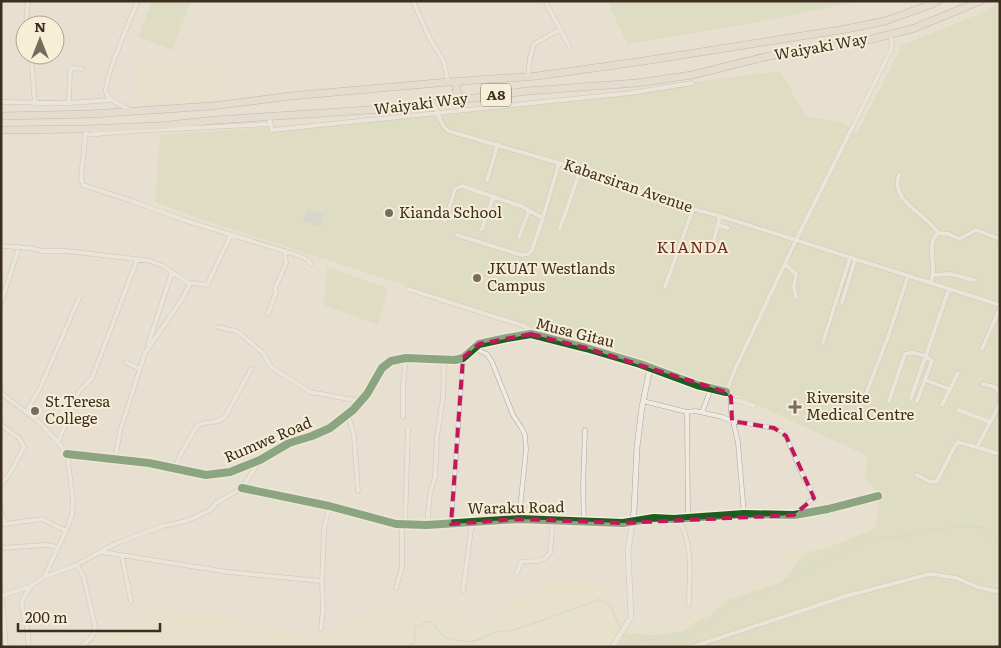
<svg xmlns="http://www.w3.org/2000/svg" width="1001" height="648" font-family="Literata,serif">
<style>
.farmland{fill:#e6dfc2}
.green{fill:#d6d7b3}
.water{fill:#bcccc2}
.lines{fill:none;stroke-linecap:round;stroke-linejoin:round}
.stream{stroke:#bcccc2;stroke-width:1}
.minor-casing{stroke:#ada599;stroke-width:5}
.tertiary-casing{stroke:#ada599;stroke-width:6}
.trunk-casing{stroke:#928b80;stroke-width:8}
.minor{stroke:#efebe3;stroke-width:4}
.tertiary{stroke:#efebe3;stroke-width:5}
.trunk{stroke:#e0d9cb;stroke-width:7}
.cycleway-casing{stroke:#f7eed8;stroke-width:11}
.cycleway{stroke:#1b5e20;stroke-width:8}
.marked{fill:none;stroke:#c2185b;stroke-width:4;stroke-dasharray:10 6;stroke-linejoin:round}
.poi-dot{fill:#786c5e;stroke:#f7eed8;stroke-width:2}
.labels{text-anchor:middle;stroke-width:4;stroke-linejoin:round;paint-order:stroke}
.shield{fill:#f7eed8;stroke:#756857;stroke-width:1}
.shield-label{font-size:14px;font-weight:bold;fill:#3d2e20}
.street-label{font-size:15px;fill:#3d2e20;stroke:#f7eed8}
.poi-label{font-size:15px;fill:#3d2e20;stroke:#f7eed8;text-anchor:start}
.neighbourhood-label{font-size:16px;letter-spacing:1px;fill:#6b2e1e;stroke:#f7eed8}
</style>
<rect width="100%" height="100%" fill="#e7e0d1"/>
<!-- farmland -->
<path class="farmland" d="M221,61L222,98L138,101L137,66Z
M946,484L1000,587L679,647H88L103,631L133,630L156,608L197,615H226L269,628L319,638L367,613L395,605L458,614L463,630L498,615L523,595L556,579L600,584L633,627L680,624L717,607L746,589L785,575L784,554L853,534L870,512Z"/>
<!-- green -->
<path class="green" d="M152,1H191L172,50L138,37Z
M607,1H863L744,25L627,44Z
M1000,1V647H617L626,633L654,635L684,631L695,622L708,617L727,600L782,582L805,553L827,548L875,529L878,519L879,494C865,480 863,479 868,460L865,455L714,385L197,218L155,202L160,135L450,113L780,71L806,116L842,122L857,134L902,45L979,14Z
M327,267L388,288L378,325L324,305Z"/>
<!-- water -->
<path class="water" d="M307,209L324,215L320,227L303,221Z"/>
<g class="lines">
<!-- stream -->
<path class="stream" d="M624,634L637,643L646,640L658,639L662,642L669,644L708,624L731,603L772,588L815,568L861,544L881,538L899,537L920,533L929,529H942L962,526L984,528L992,539L1000,544
M407,647L415,642V627L428,621L433,623L441,634L446,638L469,642L480,639L497,631L506,632L535,623L600,599L611,607L621,631"/>
<defs>
<path id="minor" d="M413,1L430,39L444,62L448,82
M545,1L569,46
M26,25L28,1
M31,55L35,104
M528,76L530,58L534,44L559,30
M1,102L69,103L111,100
M69,103L70,70L73,68L82,69
M435,104C436,112 441,125 448,131L559,163L693,209L720,216L1000,305
M130,110C122,105 108,101 106,92C103,82 132,15 138,1
M269,117L272,130L630,93L692,83
M86,129L81,178L83,185L132,201L184,220L300,256L308,260L311,264
M85,135L133,131L271,124
M899,175C890,203 927,213 938,233
M487,180L498,144
M445,221L455,189L462,186L521,206L543,218
M718,225L728,228
M560,228L580,171
M482,229L493,198
M457,235L521,255L528,254L532,250L543,218L559,163
M519,237L529,211
M1,246L29,248L43,251H66L128,258L150,261L163,266L190,284
M712,248L720,216
M785,264L796,274L794,287L796,297
M933,275L950,274L974,280
M930,283C939,267 924,246 938,233L948,234L959,239L976,230L1000,239
M665,287L693,209
M408,289L524,326L538,334
M842,302L855,260
M1,303L19,247
M268,314L276,292L275,288L286,264L285,251
M218,327L236,331L242,335L263,353L271,367L310,392L360,401
M823,342L850,258
M148,345L172,272
M473,348L487,354L492,362L513,415L521,427L525,435L526,450L519,519
M982,349L1000,308
M126,362L139,369
M925,380L949,389
M983,384L995,387L1000,393
M726,392L736,367L796,240L892,48L891,34
M726,392L731,397V412L738,443L744,514
M1,393L38,421L57,441L67,454L73,500L72,515L66,531L44,577L31,586L1,596
M866,394L889,334L908,276
M911,398L949,289
M731,400L740,401L754,406
M643,401L687,412L696,411L722,417L733,421L774,428L784,432L803,476L813,493L814,498L796,514
M889,401L905,354C913,351 926,355 932,361L917,401
M942,405L958,373
M958,410L988,421L989,423
M26,412L40,388L80,296
M687,412L688,517
M702,412L711,389
M348,415L354,436L358,491
M403,417V386L406,358
M1,425L19,438L24,447L10,473L1,485
M58,442L79,391L92,378L137,260
M977,447L1000,404
M67,454L149,463L206,475L230,472L260,460L289,443L312,436L330,428L353,410L367,394L382,368L391,361L406,358L455,360L463,358L479,344L507,338L531,334L586,348L640,364L697,385L726,392
M115,460L120,431L145,353L182,299L190,284L192,283L207,285L231,235
M175,469L180,455L197,426C206,420 217,425 225,417L251,369
M917,475L930,482L937,481L955,446L958,442L1000,454
M242,488L329,506L396,524L427,525L519,519L623,523L654,518L674,519L744,514L794,515L828,509L878,496
M1,512L5,524L42,519L66,531
M674,519L676,524L682,526C693,549 689,579 689,604
M584,521L583,487L585,430
M451,524L463,358
M427,525L430,493L435,477L437,437L443,398L444,360
M1,548L46,545L57,547
M102,552L228,572L321,581L322,583L323,610L321,629
M122,557L131,601
M77,565L84,578L95,627C95,637 88,641 81,647
M517,573L521,562C532,560 543,564 550,553L553,521
M44,577L74,566L117,543L163,526L187,521L202,514L212,509L216,503L242,488L260,460
M322,581L324,530L329,506
M396,588L402,567V530L405,525L408,429
M463,591L472,522
M2,596L6,647
M29,647C28,639 28,630 26,623C20,604 19,603 31,586
M692,647L846,596L930,574L957,578L977,587L1000,592"/>
<path id="tertiary" d="M612,647L631,617L628,551L634,511L637,447L642,407L650,368"/>
<path id="trunk" d="M459,81L456,87L457,93L463,99
M1,116L91,114L212,106L291,96L448,82L537,76L644,61L846,29L885,21L927,6L938,1
M1,130L86,129L159,126L216,120L399,108L527,91L637,83L692,75L769,56L868,40L915,28L980,1"/>
</defs>
<!-- minor casing -->
<use href="#minor" class="minor-casing"/>
<!-- tertiary casing -->
<use href="#tertiary" class="tertiary-casing"/>
<!-- trunk casing -->
<use href="#trunk" class="trunk-casing"/>
<!-- minor -->
<use href="#minor" class="minor"/>
<!-- tertiary -->
<use href="#tertiary" class="tertiary"/>
<!-- trunk -->
<use href="#trunk" class="trunk"/>
<defs>
<path id="cycleway" d="M67,454L149,463L206,475L230,472L260,460L289,443L312,436L330,428L353,410L367,394L382,368L391,361L406,358L455,360L463,358L479,344L507,338L531,334L586,348L640,364L697,385L726,392
M242,488L329,506L396,524L427,525L519,519L623,523L654,518L674,519L744,514L794,515L828,509L878,496"/>
</defs>
<!-- cycleway casing -->
<use href="#cycleway" class="cycleway-casing"/>
<!-- cycleway -->
<use href="#cycleway" class="cycleway"/>
</g>
<!-- marked area -->
<path d="M0 0H1001V648H0ZM531,334L586,348L726,392L731,397L732,421L774,428L786,436L814,498L794,515L623,523L519,519L451,524L463,358L479,344Z" fill="#e7e0d1" fill-opacity=".55" fill-rule="evenodd"/>
<path class="marked" d="M531,334L586,348L726,392L731,397L732,421L774,428L786,436L814,498L794,515L623,523L519,519L451,524L463,358L479,344Z"/>
<!-- markers -->
<g class="poi-dot">
<circle cx="389" cy="213" r="5"/>
<circle cx="477" cy="278" r="5"/>
<path d="M792.5 399.5h5v5h5v5h-5v5h-5v-5h-5v-5h5z"/>
<circle cx="35" cy="411" r="5"/>
</g>
<g class="labels">
<!-- shield labels -->
<rect class="shield" x="481" y="83.5" width="30" height="23" rx="4"/>
<g class="shield-label">
<text x="496" y="100">A8</text>
</g>
<!-- street labels -->
<g class="street-label">
<text transform="translate(821 47) rotate(-10)" y="5">Waiyaki Way</text>
<text transform="translate(421 104) rotate(-7)" y="5">Waiyaki Way</text>
<text transform="translate(628 186) rotate(19)" y="5">Kabarsiran Avenue</text>
<text transform="translate(575 333) rotate(14)" y="5">Musa Gitau</text>
<text transform="translate(268 440) rotate(-23)" y="5">Rumwe Road</text>
<text transform="translate(516 508) rotate(-1)" y="5">Waraku Road</text>
</g>
<!-- poi labels -->
<g class="poi-label">
<text x="399" y="218">Kianda School</text>
<text x="487" y="274">JKUAT Westlands<tspan x="487" dy="17">Campus</tspan></text>
<text x="806" y="403">Riversite<tspan x="806" dy="17">Medical Centre</tspan></text>
<text x="45" y="407">St.Teresa<tspan x="45" dy="17">College</tspan></text>
</g>
<!-- neighbourhood labels -->
<g class="neighbourhood-label">
<text x="693" y="253">KIANDA</text>
</g>
</g>
<!-- border -->
<rect width="1001" height="648" fill="none" stroke="#3d2e20" stroke-width="5"/>
<!-- north arrow -->
<g transform="translate(40 40)"><circle r="24" fill="#f7eed8" stroke="#ada18e"/>
<path d="M0-4L9 19L0 12L-9 19Z" fill="#786c5e"/>
<text y="-8" font-size="14" font-weight="bold" text-anchor="middle" fill="#3d2e20">N</text>
</g>
<!-- scale -->
<path d="M18 623v8h142v-8" fill="none" stroke="#3d2e20" stroke-width="2.5"/>
<text x="25" y="623" font-size="15" fill="#3d2e20" stroke="#f7eed8" stroke-width="4" paint-order="stroke">200 m</text>
</svg>
